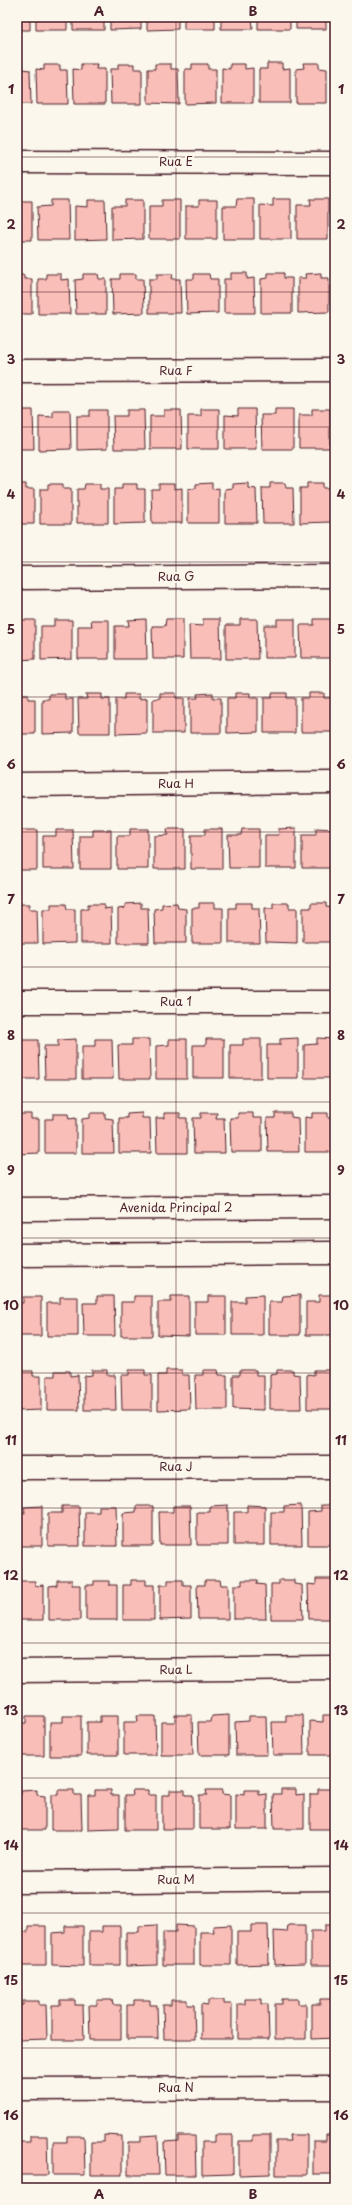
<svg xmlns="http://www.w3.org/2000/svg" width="352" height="2205" font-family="'Playpen Sans',sans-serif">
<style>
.building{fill:#fabeb8;stroke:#4a1f2b}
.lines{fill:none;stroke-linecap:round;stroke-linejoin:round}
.minor-casing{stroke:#4a1f2b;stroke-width:25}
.tertiary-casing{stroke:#4a1f2b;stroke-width:25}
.minor{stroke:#fbf7ec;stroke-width:22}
.tertiary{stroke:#fbf7ec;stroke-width:22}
.grid{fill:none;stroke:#4a1f2b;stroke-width:1;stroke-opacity:0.55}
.labels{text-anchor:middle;stroke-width:4;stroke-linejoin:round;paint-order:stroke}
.street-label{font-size:12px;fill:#4a1f2b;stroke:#fbf7ec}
.neatline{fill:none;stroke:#4a1f2b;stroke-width:1.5}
.grid-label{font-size:13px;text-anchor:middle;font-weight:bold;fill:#4a1f2b}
</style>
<rect width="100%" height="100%" fill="#fbf7ec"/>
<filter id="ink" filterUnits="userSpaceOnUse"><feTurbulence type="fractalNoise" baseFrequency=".025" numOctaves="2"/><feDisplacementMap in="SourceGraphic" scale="8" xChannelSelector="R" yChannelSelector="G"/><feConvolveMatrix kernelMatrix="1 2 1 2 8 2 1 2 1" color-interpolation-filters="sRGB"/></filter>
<g filter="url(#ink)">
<!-- building -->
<path class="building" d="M17,17H30V30H17Z
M36,17H67V30H36Z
M73,17H104V30H73Z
M110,17H141V29L110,30Z
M147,17H178V29L147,30Z
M184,17H215V29H184Z
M221,17H252L253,29H221Z
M258,17H290V29H258Z
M296,17H326V29H296Z
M333,17H335V29H333Z
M267,63H282V69L290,68V103H259V69H267Z
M303,63H319V68L327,69V103H296V69L304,68Z
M81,64H97L96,69H105V104H74L73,69L81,70Z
M118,64H134V69H142V104H111L110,69H118Z
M155,64H171V69H178L179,104L148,103V69H155Z
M192,64H208V69H216V103L185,104V69H192Z
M230,64H245V69L253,68V103H222V68L230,69Z
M17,65H23V69L30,70L31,104H17Z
M44,65H60V70H67L68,104H37L36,69L44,70Z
M333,68H335V103H333Z
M237,199H254V239H223V206H236Z
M273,199H291V239H260V205L273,206Z
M310,199H328V239H297V205H311Z
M51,200H68L69,240H38L37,207L51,206Z
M88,200H105L106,239L75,240V206L88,207Z
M125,200H143V239L112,240V206H125Z
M162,200H180V239H149V206H162Z
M199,200H217V239H186V206H199Z
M17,201H32V240H17Z
M334,205H335V238H334Z
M231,273H247V279L254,278L255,313H224V279H231Z
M268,273H284V278H292V313H261V279L268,278Z
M321,273V278H329V312L298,313V278H306L305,274Z
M46,274H61V280L69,279L70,314H38V279H46Z
M83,274H98L99,279H106V314H76L75,280L83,279Z
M120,274H136V279H143L144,313L113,314L112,279H120Z
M157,274H173L172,279H180L181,313H149V279H157Z
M194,274H209L210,279H218V313L187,314L186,279H194Z
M17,275H24V279H32V314H17Z
M201,409H219V449H188V416H201Z
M238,409H255L256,449H225V415L238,416Z
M275,409H293V449H262L261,415H275Z
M312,409H330V448H299V415H312Z
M17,410H33L34,449H17Z
M53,410H70L71,449L39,450V416L53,417Z
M90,410H107V449L77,450V416H90Z
M127,410H144L145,449H114L113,416H127Z
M164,410H181L182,449H150V416H164Z
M212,483V489L219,488V523H188V489L196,488V484Z
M248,483V488L256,489L257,523H225V489L233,488V484Z
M270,483H285L286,488H293L294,523H263L262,488H270Z
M307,483H323V488H330L331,522L300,523V488H307Z
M17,484H26V489H34V524H17Z
M48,484H63V489H71V524H40V489H48Z
M85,484H100V489H108V523H77V489H84Z
M122,484H137V489H145V523L114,524V489H122Z
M159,484H174V489L182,488V523H152L151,489H159Z
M146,619L147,659H115V626H129L128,620Z
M166,619H183V659H153L152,626H165Z
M203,619H220L221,659H190L189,625L203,626Z
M240,619H257L258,659H226V625H240Z
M277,619H295V658H264V625H277Z
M314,619H331L332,658H301L300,625H314Z
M17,620H35V659L17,660Z
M54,620H72V659L41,660V626H54Z
M91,620H109V659H78V626H92Z
M160,693H176V698H184V733H153V699L160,698Z
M213,693V698H221V733H190V698H198L197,694Z
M235,693H250V698H258V732L227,733V698H235Z
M272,693H287V698H295V733H264V698H272Z
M309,693H324V698H332L333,732H301V698H309Z
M17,694H28V699H35V734H17Z
M49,694H65V699H73V733L42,734V699H49Z
M86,694H102V699H110V733H79L78,699H87Z
M124,694H139V699L147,698V733L116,734V699H124Z
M296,828V868H265V835H279L278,829Z
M316,828L333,829L334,868H302V835H316Z
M130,829H148V869H117V836H130Z
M167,829H185V869H154V836L168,835Z
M205,829H222V869H191V835H205Z
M242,829H259V868H229L228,835H241Z
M19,830H37V870H17V836H19Z
M56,830H73L74,869H43V836H56Z
M93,830H111V869H80V836H93Z
M141,903V908H148L149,943H118V909L125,908V904Z
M177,903L178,908L186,909V943H155L154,909L162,908V904Z
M199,903H215V908H223V943H192V908H199Z
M236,903H252V908H259L260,943H229V908H236Z
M273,903H289V908H297V943L266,942L265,908H273Z
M311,903H326V907L334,908V942H303V908H311Z
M17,904H30L29,909H37L38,943H17Z
M51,904H66L67,909H75V943L43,944V909H51Z
M88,904H104V909L111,908L112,943H81V909H88Z
M298,1038V1078H267V1045H280V1039Z
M317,1038L335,1039V1078H304V1045L317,1044Z
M76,1039V1079H45L44,1046H58V1040Z
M95,1039H112L113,1079H82V1046H95Z
M132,1039H149L150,1079H119L118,1045H132Z
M169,1039H187V1079H156V1046L169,1045Z
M206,1039H224V1078H193V1045H206Z
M243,1039H261V1078H230V1045H243Z
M21,1040H38L39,1079H17V1046H21Z
M90,1113H105V1118L113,1119L114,1153H82V1119L90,1118Z
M142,1113V1118H150L151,1153H119V1118H127V1114Z
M164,1113H180V1118H187V1153H157L156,1118H164Z
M201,1113H217L216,1118H224L225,1153H194L193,1118H201Z
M238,1113H253V1118H262V1152H231L230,1118H238Z
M275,1113H291V1117L298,1118L299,1152H268L267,1118H275Z
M312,1113H328V1118H335V1152H305V1117L312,1118Z
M17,1114H31V1119H39V1153L17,1154Z
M53,1114H68L69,1119L76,1118V1153H45V1119H53Z
M263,1295V1335H232V1302H245V1296Z
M300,1295V1335H269V1302H282L283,1296Z
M319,1295H335V1335H306V1302H319Z
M97,1296H114L115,1336H84L83,1303H97Z
M134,1296H152V1336H121V1302H134Z
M171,1296H189V1336L158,1335V1302H171Z
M208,1296H226V1335H195V1302H208Z
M23,1297H41V1336H17V1303H23Z
M60,1297H78V1336H47V1303H60Z
M92,1370H107V1375H115L116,1410H84V1376L92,1375Z
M129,1370H145V1375H152V1410H122L121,1375H129Z
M166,1370H182V1375H189L190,1409L158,1410V1375H166Z
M203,1370H218L219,1375H227V1410H196L195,1375H203Z
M240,1370H256V1375H264V1410L233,1409V1375H240Z
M277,1370H293V1374L300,1375L301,1409H270V1375L277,1374Z
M314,1370H330V1375L335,1374V1409H307V1374L314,1375Z
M18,1371H33V1376H41V1410L17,1411Z
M55,1371H70V1376L78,1375L79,1410H47V1376H55Z
M228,1505V1545H197V1512H210V1506Z
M247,1505L265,1506V1545H234V1512H247Z
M301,1505L302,1545H271V1512H284V1506Z
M321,1505H335V1545H308V1512L321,1511Z
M42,1506V1546H17V1513H25L24,1507Z
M62,1506H79L80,1546H48V1513H62Z
M99,1506H116L117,1546H85V1512H99Z
M136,1506H153V1546H123V1513L136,1512Z
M173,1506H190L191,1545H160L159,1512H173Z
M316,1579H332V1584H335V1619H309L308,1584L316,1585Z
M57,1580H72V1585H80V1620H49V1586L57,1585Z
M131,1580H146V1585H154V1620H123V1585H131Z
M168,1580H183V1585H191V1619L160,1620V1585H168Z
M205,1580H220L221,1585H228V1619H198L197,1585H205Z
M242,1580H258L257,1584L265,1585L266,1619H234V1585H242Z
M279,1580H294V1584L302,1585L303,1619H271V1584H279Z
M19,1581H35V1586L43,1585V1620H17V1586H19Z
M94,1581H109V1585H117V1620H86V1585H94Z
M175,1715H192L193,1755H161V1722H175Z
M229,1715V1755H199L198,1722H211L212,1716Z
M286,1715H303L304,1755H273L272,1722H286Z
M323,1715H335V1755H310V1721L323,1722Z
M26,1716H44V1756H17V1723H26Z
M63,1716H81V1756H50V1722H63Z
M100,1716H118V1755H87V1722H100Z
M137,1716H155L156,1755H124V1722H138Z
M249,1716H266L267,1755H236L235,1722L249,1721Z
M281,1789H296V1795L304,1794V1829H274L273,1794H281Z
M318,1789H333V1794H335V1829H310V1794H318Z
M37,1790V1795L45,1796V1830H17V1795H21V1791Z
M58,1790H74V1795H81L82,1830H51V1795H58Z
M95,1790H111V1795H119V1829L88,1830V1795H95Z
M132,1790H148V1795H156V1830H125V1795H133Z
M170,1790H185V1795H193V1829H162V1795H170Z
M206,1790H222V1794L230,1795V1829H199V1795H207Z
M244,1790H259V1795L267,1794V1829H236V1794L244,1795Z
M157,1925V1965L126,1966V1932H139V1926Z
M176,1925L194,1926V1965H163V1932H176Z
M231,1925V1965H200V1932H214L213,1926Z
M251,1925H268L269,1964L237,1965V1932H251Z
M288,1925H305V1964L275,1965L274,1931L287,1932Z
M325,1925H335V1965H311V1931H325Z
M28,1926H46V1966H17V1932H28Z
M65,1926H83V1966L52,1965V1933L65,1932Z
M102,1926H120V1965H89V1932H102Z
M245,1999H261V2004H268L269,2039H238V2004H245Z
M282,1999H298V2004H306V2039H275V2004H282Z
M320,1999H335V2038L312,2039V2004H320Z
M60,2000H75V2005H83L84,2040H52V2005H60Z
M97,2000H112L113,2005H121V2040H90L89,2005H97Z
M134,2000H150V2005H157L158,2039H127V2005H134Z
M171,2000H187V2005H194L195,2039H164L163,2005H171Z
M208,2000H224V2004H232V2039H201V2004L208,2005Z
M23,2001H39V2005H46L47,2039L17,2040V2005H23Z
M104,2135L122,2136V2175H91V2142H104Z
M158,2135L159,2175H128V2142H141V2136Z
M215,2135H233V2174L202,2175V2142H215Z
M252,2135H270V2174L239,2175V2141H252Z
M289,2135H307V2175H276V2141H290Z
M326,2135H335V2174H313V2141H326Z
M30,2136H47L48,2175H17V2142H30Z
M67,2136H84L85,2175H53V2142H67Z
M178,2136H195L196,2175H165L164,2142L178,2141Z"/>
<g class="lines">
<defs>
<path id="minor" d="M17,162L335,163
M17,371L335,370
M17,578L335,576
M17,785L335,782
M17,1002H335
M17,1468L335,1467
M17,1671L335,1668
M17,1882L335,1879
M17,2089L335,2088"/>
<path id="tertiary" d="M17,1209L335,1207
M17,1255L335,1253"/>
</defs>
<!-- minor casing -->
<use href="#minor" class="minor-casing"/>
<!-- tertiary casing -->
<use href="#tertiary" class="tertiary-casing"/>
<!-- minor -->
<use href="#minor" class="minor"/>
<!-- tertiary -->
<use href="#tertiary" class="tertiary"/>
</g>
</g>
<!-- grid -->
<path class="grid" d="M176,17V2188M17,157H335M17,292H335M17,427H335M17,562H335M17,697H335M17,832H335M17,967H335M17,1102H335M17,1238H335M17,1373H335M17,1508H335M17,1643H335M17,1778H335M17,1913H335M17,2048H335"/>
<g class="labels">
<!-- street labels -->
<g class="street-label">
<text x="176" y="166">Rua E</text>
<text x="176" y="375">Rua F</text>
<text x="176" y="581">Rua G</text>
<text x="176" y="788">Rua H</text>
<text x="176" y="1006">Rua 1</text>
<text x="176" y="1212">Avenida Principal 2</text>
<text x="176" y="1471">Rua J</text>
<text transform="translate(176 1670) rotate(-1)" y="4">Rua L</text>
<text x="176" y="1884">Rua M</text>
<text x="176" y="2092">Rua N</text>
</g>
</g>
<!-- margin -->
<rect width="352" height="2205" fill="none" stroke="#fbf7ec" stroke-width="44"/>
<rect x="22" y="22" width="308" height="2161" class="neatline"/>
<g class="grid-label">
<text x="99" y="16">A</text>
<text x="253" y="16">B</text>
<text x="11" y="94">1</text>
<text x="341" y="94">1</text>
<text x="11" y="229">2</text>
<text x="341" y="229">2</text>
<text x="11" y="364">3</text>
<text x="341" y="364">3</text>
<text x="11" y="499">4</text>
<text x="341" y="499">4</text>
<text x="11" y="634">5</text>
<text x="341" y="634">5</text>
<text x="11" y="769">6</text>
<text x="341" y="769">6</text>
<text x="11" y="904">7</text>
<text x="341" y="904">7</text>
<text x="11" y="1040">8</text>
<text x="341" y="1040">8</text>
<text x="11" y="1175">9</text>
<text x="341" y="1175">9</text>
<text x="11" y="1310">10</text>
<text x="341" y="1310">10</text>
<text x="11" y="1445">11</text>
<text x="341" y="1445">11</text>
<text x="11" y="1580">12</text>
<text x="341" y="1580">12</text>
<text x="11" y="1715">13</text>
<text x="341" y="1715">13</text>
<text x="11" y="1850">14</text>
<text x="341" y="1850">14</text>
<text x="11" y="1985">15</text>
<text x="341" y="1985">15</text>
<text x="11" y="2120">16</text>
<text x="341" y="2120">16</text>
<text x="99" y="2199">A</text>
<text x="253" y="2199">B</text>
</g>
</svg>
